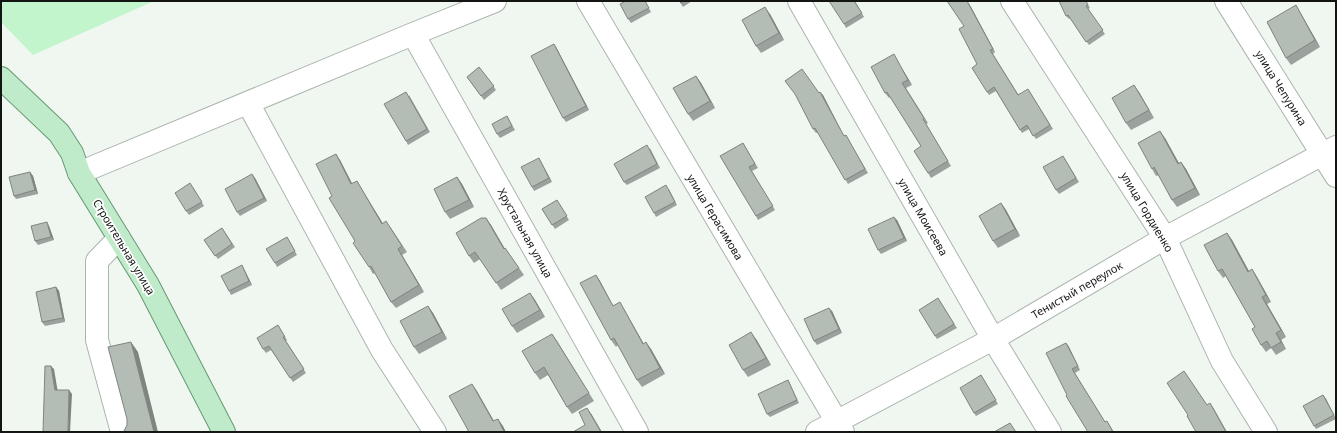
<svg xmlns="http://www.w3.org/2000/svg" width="1337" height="433" font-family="'Noto Sans',sans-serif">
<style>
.green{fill:#c3f5cd}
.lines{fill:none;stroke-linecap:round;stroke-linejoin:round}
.minor-casing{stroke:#acb4ae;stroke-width:24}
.major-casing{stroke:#679872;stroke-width:24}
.minor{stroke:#fff;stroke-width:22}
.major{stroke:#bfebca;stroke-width:22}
.wall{fill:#9ba29d}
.shaded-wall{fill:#7e847f}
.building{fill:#b4bcb6;stroke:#7e847f}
.labels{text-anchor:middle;stroke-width:3.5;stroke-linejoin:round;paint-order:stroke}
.street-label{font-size:11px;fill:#121512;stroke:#fff}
</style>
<rect width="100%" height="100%" fill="#eff7f0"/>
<!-- green -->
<path class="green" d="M1,1H154L33,55L1,22Z"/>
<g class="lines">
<defs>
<path id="minor" d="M588,1L843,432
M799,1L993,339L1050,432
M1012,1L1165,238L1222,361L1266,432
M1226,1L1336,176
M413,34L637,432
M248,103L382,350L435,432
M79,173L413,34L495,1
M119,238L97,261V340L122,432
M817,432L993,339L1165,238L1336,147"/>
<path id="major" d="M1,78L59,133L72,153L79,173L148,285L224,432"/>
</defs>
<!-- minor casing -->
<use href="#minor" class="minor-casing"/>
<!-- major casing -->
<use href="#major" class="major-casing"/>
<!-- minor -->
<use href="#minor" class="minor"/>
<!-- major -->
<use href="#major" class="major"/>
</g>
<!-- wall -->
<path class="wall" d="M645,1L651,12L631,23L628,19Z
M679,1H692L683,7Z
M855,1L864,17L846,28L844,24Z
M967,1L971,7L995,52L993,54L1018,94L1030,92L1053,129L1036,139L1029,129L1022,133L996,91L989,95L987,92L964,26Z
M1086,1L1090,8L1088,9L1105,34L1089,45L1070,18L1069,19L1066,16Z
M1296,5L1320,47L1291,65L1286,58Z
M770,14L784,40L761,53L756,46Z
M556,47L589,110L566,122L563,118Z
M897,60L912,85L906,88L928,123L926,124L951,166L931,178L928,173L921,146L890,97L889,98L885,93Z
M479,67L496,90L484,100L467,77Z
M696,76L701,83L715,108L693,121L688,114Z
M819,92L823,95L844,136L846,135L848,139L868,173L848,184L818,132L816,133L813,129Z
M1139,92L1154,118L1131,130L1126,123Z
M409,95L430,132L408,145L406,141Z
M507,116L515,130L500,138L497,134Z
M1165,138L1179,163L1181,162L1186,169L1200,195L1177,207L1172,200L1159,175L1156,176L1152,169Z
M743,143L758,168L752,171L775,210L758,220L756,216Z
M650,148L660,168L627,185L624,182Z
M539,158L552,182L534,191L532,187Z
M1065,159L1079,182L1059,194L1056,190Z
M340,160L352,184L357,181L383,224L391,228L407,252L402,255L424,292L396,308L391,302L375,273L373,274L369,267L332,196Z
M30,172L33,176L38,194L16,199L14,196Z
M457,177L462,184L474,207L450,219L445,212Z
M255,178L267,201L240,216L237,212Z
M193,187L204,206L189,215L186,211Z
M669,189L677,205L656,217L654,213Z
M557,200L569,220L555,229L542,209Z
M1001,203L1006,210L1020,236L998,248L993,241Z
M486,218L491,225L505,249V248L524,275L501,290L480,259L474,263L469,256Z
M897,220L907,241L881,254L878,250Z
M49,226L54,240L38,245L35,241Z
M222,228L235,247L218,259L204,240Z
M1227,233L1232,240L1249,271L1252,269L1257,277L1271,302L1267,304L1286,337L1281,340L1286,349L1276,355L1271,348L1266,352L1261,345L1255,327L1226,276L1223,278L1218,271Z
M287,237L297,255L277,267L275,263Z
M244,269L252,285L231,295L229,291Z
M596,275L600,281L613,306L624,309L644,344L651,349L665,374L642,387L637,380L618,345L616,347L611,340Z
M56,287L59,291L65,322L45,326L42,322Z
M530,293L535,300L545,317L517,333L512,326Z
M938,298L957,328L937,339L935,336Z
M428,306L433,313L447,339L419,354L414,347Z
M832,311L842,333L817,345L814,341Z
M280,329L287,340L286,341L306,373L293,382L271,350L266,353L263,349Z
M552,334L594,401L572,414L567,407L548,375L540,380L535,373Z
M756,339L771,365L748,377L743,370Z
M1066,343L1069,347L1080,370L1075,373L1105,422L1107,421L1114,432L1067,395Z
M981,375L998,404L976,416L974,413Z
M788,380L790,384L799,403L770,417L767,414Z
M1323,395L1326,399L1336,419L1316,429L1314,426Z"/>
<!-- shaded-wall -->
<path class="shaded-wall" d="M967,1L971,7L995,52L993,49Z
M1296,5L1320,47L1315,40Z
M765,7L770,14L784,40L779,33Z
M554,44L556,47L589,110L586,106Z
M894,54L897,60L912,85L908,80Z
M696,76L701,83L715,108L710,101Z
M1134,85L1139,92L1154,118L1149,110Z
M820,92L823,95L846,140L844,136Z
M1160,131L1165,138L1183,171L1178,164Z
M336,154L340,160L356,191L351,184Z
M539,158L541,162L552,182L549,178Z
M1181,162L1186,169L1200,195L1195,188Z
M30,172L33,176L38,194L35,190Z
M252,174L255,178L267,201L264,198Z
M457,177L462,184L474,207L469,200Z
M357,181L361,188L387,230L382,224Z
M1001,203L1006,210L1020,236L1015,229Z
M894,217L897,220L907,241L904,238Z
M486,218L491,225L509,256L504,249Z
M47,222L49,226L54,240L51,237Z
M1227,233L1232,240L1253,279L1248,272Z
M398,249L402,255L424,292L419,285Z
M242,265L252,285L249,281Z
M1252,269L1257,277L1271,302L1266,295Z
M596,275L600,281L617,313L613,306Z
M56,287L59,291L65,322L63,318Z
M530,293L535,300L545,317L540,310Z
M1262,297L1267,304L1286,337L1281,330Z
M620,302L624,309L647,350L643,344Z
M428,306L433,313L447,339L442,332Z
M829,308L832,311L842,333L839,329Z
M751,332L756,339L771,365L766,358Z
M1276,333L1281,340L1286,349L1281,342Z
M552,334L557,341L594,401L589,393Z
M131,342L138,352L158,432H154Z
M646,342L651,349L665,374L660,368Z
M1066,343L1069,347L1080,370L1078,366Z
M51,366L54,369L58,393L55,390Z
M472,384L477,391L498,428L493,421Z
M69,390L72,394L70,432H68Z
M1323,395L1326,399L1336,419L1334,415Z
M1210,403L1214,409L1227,432H1226Z
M587,408L592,415L602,432H601Z
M498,419L503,426L506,432H504Z"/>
<!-- building -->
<path class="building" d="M626,1H645L649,8L628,19L620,4Z
M679,1H684L681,3Z
M829,1H854L862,13L844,24Z
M947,1H967L993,49L990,50L1018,95L1028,89L1050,125L1033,136L1027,125L1020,130L994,87L987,92L972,68L977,64L959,29L964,26Z
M1059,1H1086L1088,5L1086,6L1103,30L1086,42L1068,15L1066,16Z
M1296,5L1315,40L1286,58L1267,22Z
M765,7L779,33L756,46L742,20Z
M554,44L586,106L563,118L531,56Z
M894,54L908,80L902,83L924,118L923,119L948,161L928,173L914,151L921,146L887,92L885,93L871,67Z
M479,67L494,86L481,96L467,77Z
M802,69L819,93L820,92L844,136L846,135L865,169L845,180L815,128L813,129L795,94L785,81Z
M696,76L710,101L688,114L673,88Z
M1134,85L1149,110L1126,123L1112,98Z
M406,92L427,129L406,141L384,104Z
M507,116L512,126L497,134L492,124Z
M1160,131L1178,164L1181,162L1195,188L1172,200L1154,167L1152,169L1138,143Z
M743,143L755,164L749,167L773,206L756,216L720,156Z
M647,145L657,164L624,182L614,164Z
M336,154L351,184L357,181L382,224L386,221L402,246L398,249L419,285L391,302L371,266L369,267L353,243L355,241L329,198L332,196L316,164Z
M1063,156L1076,178L1056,190L1043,167Z
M539,158L549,178L532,187L521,167Z
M30,172L35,190L14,196L9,177Z
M252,174L264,198L237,212L225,189Z
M457,177L469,200L445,212L434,189Z
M190,183L202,202L186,211L175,193Z
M666,185L675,202L654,213L645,197Z
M557,200L567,216L552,225L542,209Z
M1001,203L1015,229L993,241L979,216Z
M894,217L904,238L878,250L868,229Z
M481,218H486L504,249L505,248L519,268L496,283L475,252L469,256L456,233Z
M47,222L51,237L35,241L31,226Z
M222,228L232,244L215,256L204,240Z
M1227,233L1248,272L1252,269L1266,295L1262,297L1281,330L1276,333L1281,342L1271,348L1267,341L1261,345L1252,329L1255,327L1222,269L1218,271L1204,245Z
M287,237L295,251L275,263L266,249Z
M242,265L249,281L229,291L221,276Z
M596,275L613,306L620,302L643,344L646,342L660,368L637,380L614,338L611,340L580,283Z
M56,287L63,318L42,322L36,292Z
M530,293L540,310L512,326L502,309Z
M938,298L954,324L935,336L919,310Z
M428,306L442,332L414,347L400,321Z
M829,308L839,329L814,341L804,319Z
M278,325L285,337H283L304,369L290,378L269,346L263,349L257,338Z
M751,332L766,358L743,370L729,345Z
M552,334L589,393L567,407L544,367L535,373L522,351Z
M131,342L154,432H124V431L127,425V419L108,347Z
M1066,343L1078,366L1072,369L1105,422L1107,421L1113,432H1088L1066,396L1067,395L1046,353Z
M45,366H51L55,390H69L68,432H43Z
M1184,371L1207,405L1210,403L1226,432H1196L1187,416L1188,415L1167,383Z
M981,375L996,400L974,413L960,388Z
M788,380L797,400L767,414L758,394Z
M472,384L493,421L498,419L504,432H469L463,421L449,396Z
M1323,395L1334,415L1314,426L1303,406Z
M587,408L601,432H573L585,425L579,412Z
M1010,423L1016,432H994Z"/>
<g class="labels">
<!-- street labels -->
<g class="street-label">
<text transform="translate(1281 88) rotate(58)" y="4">улица Чепурина</text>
<text transform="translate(1147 212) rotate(59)" y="4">улица Гордиенко</text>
<text transform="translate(715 217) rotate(59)" y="4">улица Герасимова</text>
<text transform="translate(923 217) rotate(60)" y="4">улица Моисеева</text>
<text transform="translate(525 233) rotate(61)" y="4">Хрустальная улица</text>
<text transform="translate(124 247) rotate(59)" y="4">Строительная улица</text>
<text transform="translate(1077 290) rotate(-30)" y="4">Тенистый переулок</text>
</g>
</g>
<!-- border -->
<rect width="1337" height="433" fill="none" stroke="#121512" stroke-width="4"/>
</svg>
